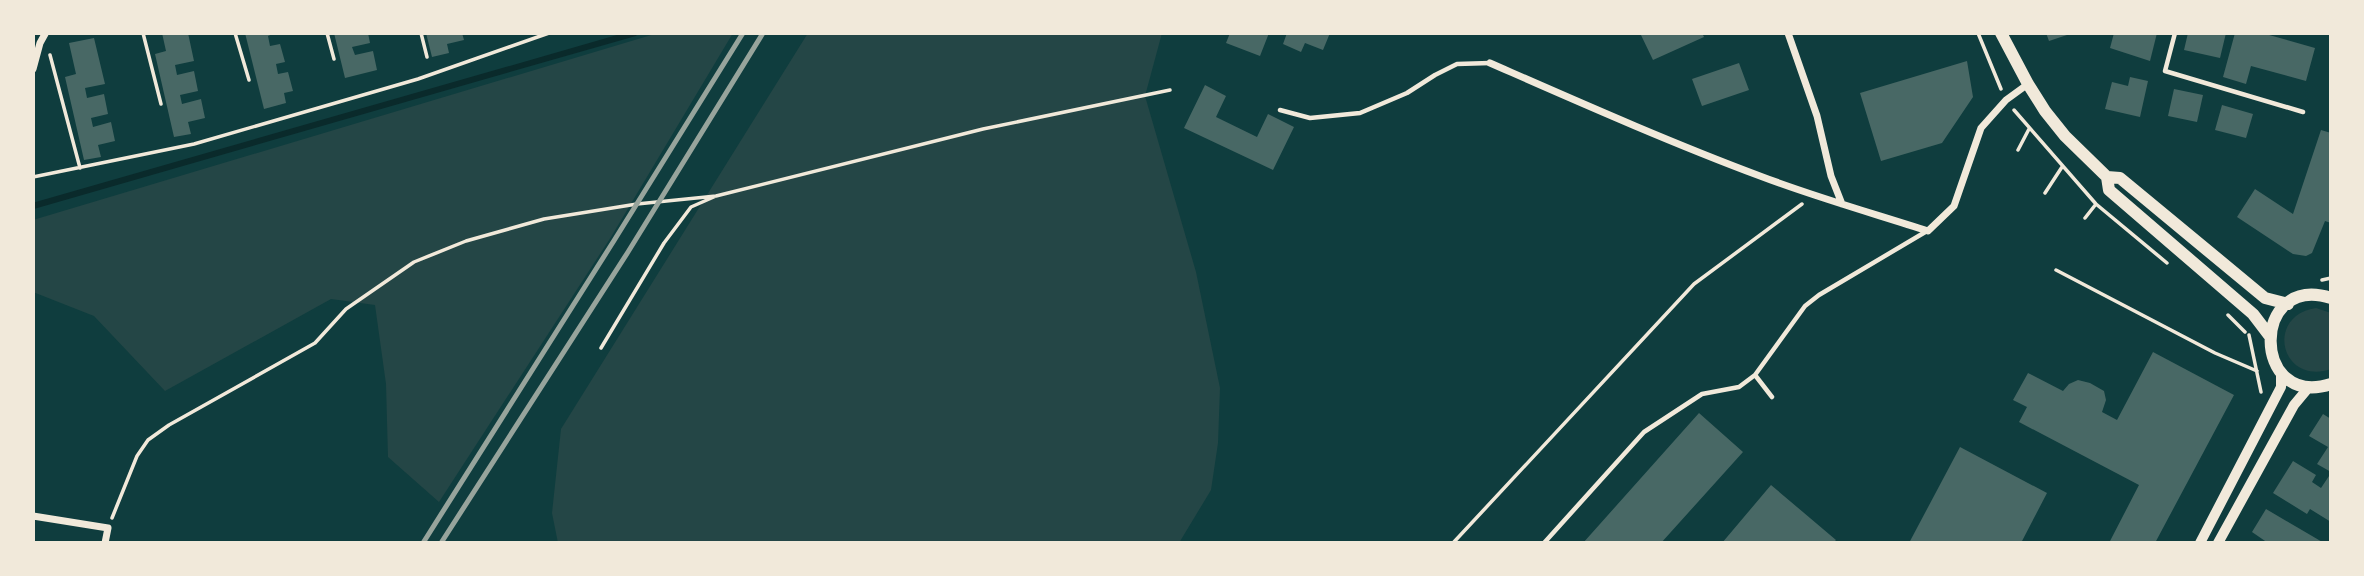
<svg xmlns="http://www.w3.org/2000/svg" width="2364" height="576" font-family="'PT Sans Narrow',sans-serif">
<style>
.green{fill:#244646}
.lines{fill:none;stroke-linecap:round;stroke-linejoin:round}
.stream{stroke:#0a2a2b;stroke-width:6}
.building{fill:#486865}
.path{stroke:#f1e9da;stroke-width:3.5}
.service{stroke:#f1e9da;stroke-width:4.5}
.minor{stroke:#f1e9da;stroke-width:7}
.tertiary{stroke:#f1e9da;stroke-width:10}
.secondary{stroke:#f1e9da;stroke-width:12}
.rail{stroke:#97a49c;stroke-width:5}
</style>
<rect width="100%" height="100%" fill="#0f3d3e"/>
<!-- green -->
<path class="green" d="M658,33H733L611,237L439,502L388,457L386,384L375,305L331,299L165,391L94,316L33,292V220Z
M808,33H1162L1145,96L1196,272L1220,388L1218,443L1211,490L1179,543H558L552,513L561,429Z
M2316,308L2331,313V369C2281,386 2264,316 2316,308Z"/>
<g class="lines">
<!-- stream -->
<path class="stream" d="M33,206L635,33"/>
</g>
<!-- building -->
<path class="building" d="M162,33H188L194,61L175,65L177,75L194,71L198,91L180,95L182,104L201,99L205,118L188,122L191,134L174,137L155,54L166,51Z
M245,33H275L268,36L270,46L280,44L285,62L276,64L278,74L288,72L293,91L284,93L286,103L264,109Z
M334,33H368L370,43L352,47L355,55L373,51L377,70L345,78Z
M426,33H462L464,40L447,44L449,53L432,57Z
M1230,33H1269L1260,56L1226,43Z
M1287,33H1330L1323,50L1305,43L1301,52L1283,44Z
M1640,33H1702L1704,37L1653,60Z
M2046,33H2070V34L2049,41Z
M2114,33H2157L2150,61L2110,48Z
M2188,33H2226L2220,58L2184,50Z
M2235,33H2262L2315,48L2306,81L2251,66L2246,84L2223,77Z
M94,38L105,84L85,88L87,98L104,94L108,114L91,118L93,127L111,122L115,141L98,145L101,157L84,160L65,77L76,74L69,43Z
M1967,61L1973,97L1942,143L1881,161L1860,93Z
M1739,63L1749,90L1702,106L1692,79Z
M2130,77L2148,81L2140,117L2105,109L2112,82L2128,86Z
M1205,85L1226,96L1216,117L1257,137L1268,114L1294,127L1273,170L1184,128Z
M2174,89L2203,95L2197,122L2168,116Z
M2222,105L2253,114L2246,138L2215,130Z
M2321,130L2331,133V223L2325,221L2312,253L2306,256L2293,254L2237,217L2255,189L2293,214Z
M2153,352L2234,395L2155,543H2109L2139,485L2019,422L2027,407L2013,400L2028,373L2063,391L2069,384L2078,380L2090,383L2104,391L2106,400L2102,412L2117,420Z
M1699,413L1743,452L1661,543H1583Z
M2323,414L2331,419V472L2317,464L2328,447L2309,436Z
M1960,447L2047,493L2021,543H1909Z
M2293,461L2316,475L2312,482L2321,488L2331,473V522L2310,509L2307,514L2273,493Z
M1771,485L1836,540L1833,543H1722Z
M2266,509L2324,543H2268L2252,532Z"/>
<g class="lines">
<!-- path -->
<path class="path" d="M143,33L161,104
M235,33L249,80
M327,33L334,59
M421,33L427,57
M1978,33L2001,89
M50,55L80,168
M2014,110L2096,204L2167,263
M2018,150L2029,129
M33,177L194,144L418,79L549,33
M2045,193L2062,167
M2085,218L2096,204
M2056,270L2215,353L2257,371
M2322,280L2331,278
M2228,315L2245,332
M2249,335L2261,392
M601,348L664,243L691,207L716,196L983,129L1170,90
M112,518L137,456L148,440L169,425L315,343L346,309L414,262L466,241L544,219L637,204L716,196
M1453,543L1694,284L1802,204"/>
<!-- service -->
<path class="service" d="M2175,33L2165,71L2303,112
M1280,110L1310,118L1360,113L1407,93L1435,75L1457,64L1490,63
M1755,375L1772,397
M1544,543L1644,432L1702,394L1739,387L1755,375L1805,306L1819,295L1927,231"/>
<!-- minor -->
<path class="minor" d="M1788,33L1817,116L1831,176L1842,204
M1490,63C1579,102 1669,142 1760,176C1815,197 1872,213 1928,231L1954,206L1981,128L2006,100L2028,84
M33,69L40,43L45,34
M33,516L108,528L105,543"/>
<!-- tertiary -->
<path class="tertiary" d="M2200,543L2281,387V373
M2218,543L2294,405L2309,387"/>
<!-- secondary -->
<path class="secondary" d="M2001,33L2028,84L2045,111L2065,136L2107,177L2120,178L2265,298L2288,304
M2107,177L2109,190L2253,314L2269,335
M2331,298C2250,272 2251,410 2331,384"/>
<!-- rail -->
<path class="rail" d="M423,543L615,239L743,33
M441,543L628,252L763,33"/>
</g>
<!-- border -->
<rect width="2364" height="576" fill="none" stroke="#f1e9da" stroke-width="70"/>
</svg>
